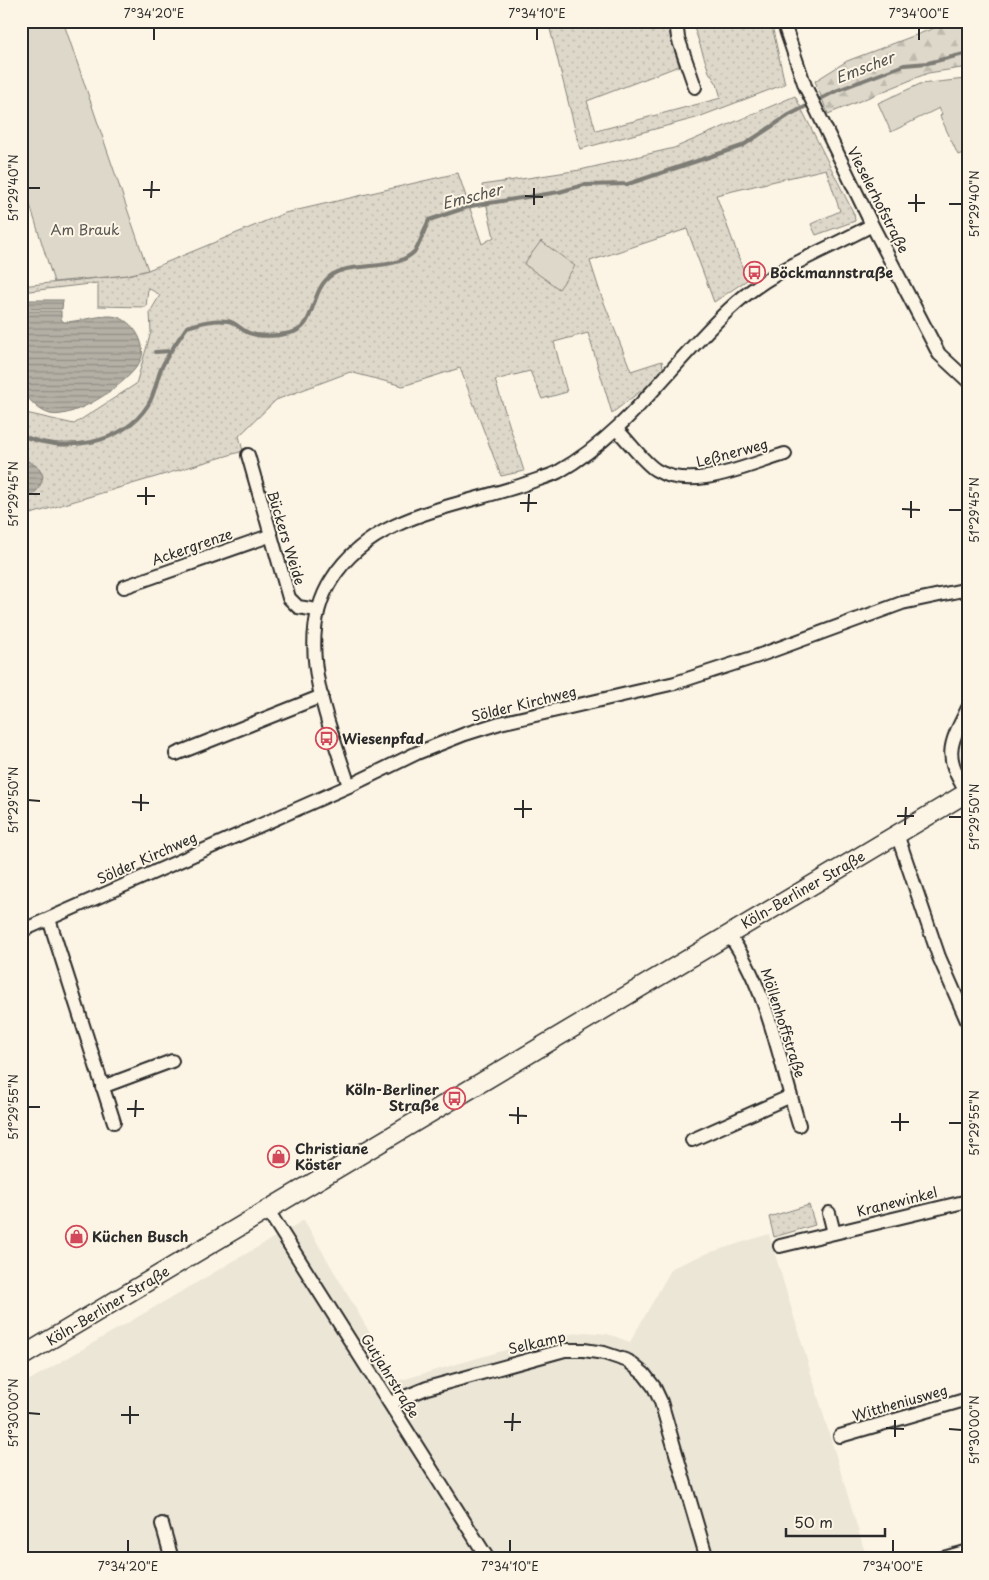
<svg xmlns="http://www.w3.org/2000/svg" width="989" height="1580" font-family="'Playpen Sans',sans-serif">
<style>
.built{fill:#ece6d7}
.grass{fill:url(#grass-dots);stroke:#84827a}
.forest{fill:url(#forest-firs);stroke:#84827a}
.garden{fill:#ded8ca;stroke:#84827a}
.water{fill:url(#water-rules);stroke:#7d7b74}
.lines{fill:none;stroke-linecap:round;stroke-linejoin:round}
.stream{stroke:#7d7b74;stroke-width:4}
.minor-casing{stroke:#2b2b2b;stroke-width:16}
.secondary-casing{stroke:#2b2b2b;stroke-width:21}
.minor{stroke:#fcf5e5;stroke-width:12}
.secondary{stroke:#fcf5e5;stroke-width:18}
.ticks{fill:none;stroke:#2b2b2b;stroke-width:2}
.labels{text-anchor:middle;stroke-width:4;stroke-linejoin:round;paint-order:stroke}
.street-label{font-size:14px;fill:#2b2b2b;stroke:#fcf5e5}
.park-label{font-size:14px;fill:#585653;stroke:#fcf5e5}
.poi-label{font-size:14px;font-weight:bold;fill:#2b2b2b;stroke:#fcf5e5;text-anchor:start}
.water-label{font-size:15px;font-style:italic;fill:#545350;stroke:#fcf5e5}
.neatline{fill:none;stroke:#2b2b2b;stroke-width:2}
.ticks-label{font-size:12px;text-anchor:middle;fill:#2b2b2b}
</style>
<defs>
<pattern id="grass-dots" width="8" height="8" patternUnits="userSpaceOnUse" patternTransform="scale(1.25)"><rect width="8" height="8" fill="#ded8ca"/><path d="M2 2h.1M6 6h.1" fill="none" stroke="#bfbaae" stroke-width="1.8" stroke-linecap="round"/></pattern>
<pattern id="forest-firs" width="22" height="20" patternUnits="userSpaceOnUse" patternTransform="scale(1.25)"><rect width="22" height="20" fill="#ded8ca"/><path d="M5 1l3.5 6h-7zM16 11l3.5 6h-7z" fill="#bfbaae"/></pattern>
<pattern id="water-rules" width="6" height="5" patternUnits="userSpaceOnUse" patternTransform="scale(1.25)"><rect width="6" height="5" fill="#b4b0a5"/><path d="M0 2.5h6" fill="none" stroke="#938f87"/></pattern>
</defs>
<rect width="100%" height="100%" fill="#fcf5e5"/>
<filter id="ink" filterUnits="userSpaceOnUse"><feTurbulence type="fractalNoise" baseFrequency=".02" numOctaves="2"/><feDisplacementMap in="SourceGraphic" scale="10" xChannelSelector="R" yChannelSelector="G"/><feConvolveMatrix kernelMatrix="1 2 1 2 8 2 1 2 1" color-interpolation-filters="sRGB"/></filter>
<g filter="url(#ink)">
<!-- built -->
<path class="built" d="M304,1220L398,1381L551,1337L585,1332L608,1334L630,1342L672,1268L705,1254L769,1234L867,1559H21V1385Z"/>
<!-- grass -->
<path class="grass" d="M548,21H666L679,66L587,101L596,131L721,98L717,84L709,72L692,21H771L785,84L696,118L580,149Z
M795,96L854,214L855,221L816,235L811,224L840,211L826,169L716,195L747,280L714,302L687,229L590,261L601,295L631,371L662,361L664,373L612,413L588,333L554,342L567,392L542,399L530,371L495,380L524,471L501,476L460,368L403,386L350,372L276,400L239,436L243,451L21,517V407L26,413L74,424L136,384L151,332L150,312L160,295L148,288L146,307L98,306V283L21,292V286L127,275L148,270L285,213L458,173L482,244L494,237L482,185L580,170L674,148Z
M809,1205L815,1225L774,1237L769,1217Z"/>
<!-- forest -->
<path class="forest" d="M953,21H968V67L928,73L828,114L815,81L847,61Z"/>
<!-- garden -->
<path class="garden" d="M21,21H63L148,270L127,275L54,282L21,176Z
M965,79L968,80V151L958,155L940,116L942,114L939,108L891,132L878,103L920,84Z
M541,241L575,266L559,289L524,264Z"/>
<!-- water -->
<path class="water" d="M21,300H63L62,309H21Z
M21,311H61V319L64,322C79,322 104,313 117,317C127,320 135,328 139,337C142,343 144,353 141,359C133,381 74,420 50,414C37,410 30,400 21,390Z
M21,457L38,467L43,476C40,490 35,495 21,501Z"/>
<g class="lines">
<!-- stream -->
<path class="stream" d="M155,352L171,351
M21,435C62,454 123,445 148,405C155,394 156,381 161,369C167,355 178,340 187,327C200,323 214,319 228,321C234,322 240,328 245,331C257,338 276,336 290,333C316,329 309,294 329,277C351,259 393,274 415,251C419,247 425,227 429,220L471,206L559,192L584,185L628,184L742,146L789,115L838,90L904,65L928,63L968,53"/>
<defs>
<path id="minor" d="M676,21L678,38L695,87
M783,21L805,86L872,225L939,354L968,381
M616,429C628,440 643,462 656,470C692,492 748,465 785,454
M248,455L289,598L298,607L317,610
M124,587L269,536
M176,754L322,696
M349,786C329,722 292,641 332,579C372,514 459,507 525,484C535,480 548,477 558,472C631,431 674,358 736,303C775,268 827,250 872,225
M967,793C943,755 949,746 968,708
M897,834L939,957L968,1023
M49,919L114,1122
M21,931L349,786L417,753L465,734L500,723L675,683L755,657L902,603L968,589
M728,934C767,986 780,1062 799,1125
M102,1087L172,1061
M692,1140L791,1096
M267,1209L488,1559
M829,1213L834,1233
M780,1246L968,1201
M390,1403L427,1388L565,1350H584L604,1353L628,1361L644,1374L654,1387L661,1402L707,1559
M840,1436L968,1399
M162,1524L172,1559
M940,1559L968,1551"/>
<path id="secondary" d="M21,1357L968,792"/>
</defs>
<!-- minor casing -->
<use href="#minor" class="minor-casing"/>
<!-- secondary casing -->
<use href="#secondary" class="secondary-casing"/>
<!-- minor -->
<use href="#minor" class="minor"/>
<!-- secondary -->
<use href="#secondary" class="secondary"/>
</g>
</g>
<!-- ticks -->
<path class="ticks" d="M154,40V28M537,40V28M919,40V28M28,188H40M143,190H160M525,196L543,197M151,198L152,181M908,203H925M949,204H962M534,205V188M916,212V194M28,494H40M137,496H155M520,503H537M146,505V487M902,509L920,510M949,510H962M528,512L529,494M911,518V501M28,800L40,801M132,802L149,803M514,809H532M141,811V794M897,816H914M949,817H962M523,818V800M905,825L906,807M28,1107H40M127,1109H144M509,1115L527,1116M135,1117L136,1100M891,1122H909M949,1123H962M518,1124V1107M900,1131V1113M28,1413L40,1414M121,1415H139M504,1422H521M130,1424V1406M886,1428L904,1429M949,1429L962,1430M512,1431L513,1413M895,1437V1420M128,1552V1540M510,1552V1540M893,1552V1540"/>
<!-- icons -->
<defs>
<symbol id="bus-ring" viewBox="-11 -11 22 22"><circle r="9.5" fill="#fcf5e5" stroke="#d1495b" stroke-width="1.5"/><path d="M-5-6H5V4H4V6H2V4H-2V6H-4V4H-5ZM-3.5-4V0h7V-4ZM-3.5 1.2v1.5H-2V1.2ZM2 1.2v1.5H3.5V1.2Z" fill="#d1495b"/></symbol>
<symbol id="shop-ring" viewBox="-11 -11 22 22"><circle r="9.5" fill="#fcf5e5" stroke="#d1495b" stroke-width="1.5"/><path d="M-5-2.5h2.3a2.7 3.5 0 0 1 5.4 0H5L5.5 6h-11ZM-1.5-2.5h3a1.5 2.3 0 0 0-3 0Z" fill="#d1495b"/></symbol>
</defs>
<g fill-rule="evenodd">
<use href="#bus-ring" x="742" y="260" width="25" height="25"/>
<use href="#bus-ring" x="314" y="726" width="25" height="25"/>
<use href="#bus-ring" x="442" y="1086" width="25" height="25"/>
<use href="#shop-ring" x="266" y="1144" width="25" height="25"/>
<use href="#shop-ring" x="64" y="1224" width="25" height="25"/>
</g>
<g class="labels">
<!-- street labels -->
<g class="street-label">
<text transform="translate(878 200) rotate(63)" y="5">Vieselerhofstraße</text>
<text transform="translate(732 453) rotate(-15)" y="5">Leßnerweg</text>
<text transform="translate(286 538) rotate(73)" y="5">Bückers Weide</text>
<text transform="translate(192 547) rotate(-19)" y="5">Ackergrenze</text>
<text transform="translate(524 704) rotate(-14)" y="5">Sölder Kirchweg</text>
<text transform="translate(147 858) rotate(-24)" y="5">Sölder Kirchweg</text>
<text transform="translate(803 890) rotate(-30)" y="5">Köln-Berliner Straße</text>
<text transform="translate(783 1023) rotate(72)" y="5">Möllenhoffstraße</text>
<text transform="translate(897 1202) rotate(-14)" y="5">Kranewinkel</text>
<text transform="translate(108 1306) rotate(-31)" y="5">Köln-Berliner Straße</text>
<text transform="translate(537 1343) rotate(-13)" y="5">Selkamp</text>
<text transform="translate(390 1376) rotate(58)" y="5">Gutjahrstraße</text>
<text transform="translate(900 1403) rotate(-16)" y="5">Wittheniusweg</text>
</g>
<!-- park labels -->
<g class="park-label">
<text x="85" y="235">Am Brauk</text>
</g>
<!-- poi labels -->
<g class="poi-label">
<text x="770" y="278">Böckmannstraße</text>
<text x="342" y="744">Wiesenpfad</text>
<text x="439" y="1095" text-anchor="end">Köln-Berliner<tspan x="439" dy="16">Straße</tspan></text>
<text x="295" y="1154">Christiane<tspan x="295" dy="16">Köster</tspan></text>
<text x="92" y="1242">Küchen Busch</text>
</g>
<!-- water labels -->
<g class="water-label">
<text transform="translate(865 68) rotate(-21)" y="5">Emscher</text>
<text transform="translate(472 197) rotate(-14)" y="5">Emscher</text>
</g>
</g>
<!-- margin -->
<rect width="989" height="1580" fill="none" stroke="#fcf5e5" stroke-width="55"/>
<!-- scale -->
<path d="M786 1528v8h99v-8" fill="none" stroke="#2b2b2b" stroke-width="2.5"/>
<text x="794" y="1528" font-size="15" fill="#2b2b2b" stroke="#fcf5e5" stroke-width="4" paint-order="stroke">50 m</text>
<rect x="28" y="28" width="934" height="1524" class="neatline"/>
<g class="ticks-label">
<text x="154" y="18">7°34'20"E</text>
<text x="537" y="18">7°34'10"E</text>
<text x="919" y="18">7°34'00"E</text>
<text transform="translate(14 188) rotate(-90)" y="4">51°29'40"N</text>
<text transform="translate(975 204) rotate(-90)" y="4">51°29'40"N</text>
<text transform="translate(14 494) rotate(-90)" y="4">51°29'45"N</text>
<text transform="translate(975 510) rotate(-90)" y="4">51°29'45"N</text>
<text transform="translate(14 800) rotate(-90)" y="4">51°29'50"N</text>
<text transform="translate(975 817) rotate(-90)" y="4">51°29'50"N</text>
<text transform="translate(14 1107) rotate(-90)" y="4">51°29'55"N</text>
<text transform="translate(975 1123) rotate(-90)" y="4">51°29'55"N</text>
<text transform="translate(14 1413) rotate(-90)" y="4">51°30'00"N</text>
<text transform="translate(975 1430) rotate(-90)" y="4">51°30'00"N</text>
<text x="128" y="1571">7°34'20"E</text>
<text x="510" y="1571">7°34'10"E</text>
<text x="893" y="1571">7°34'00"E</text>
</g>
</svg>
